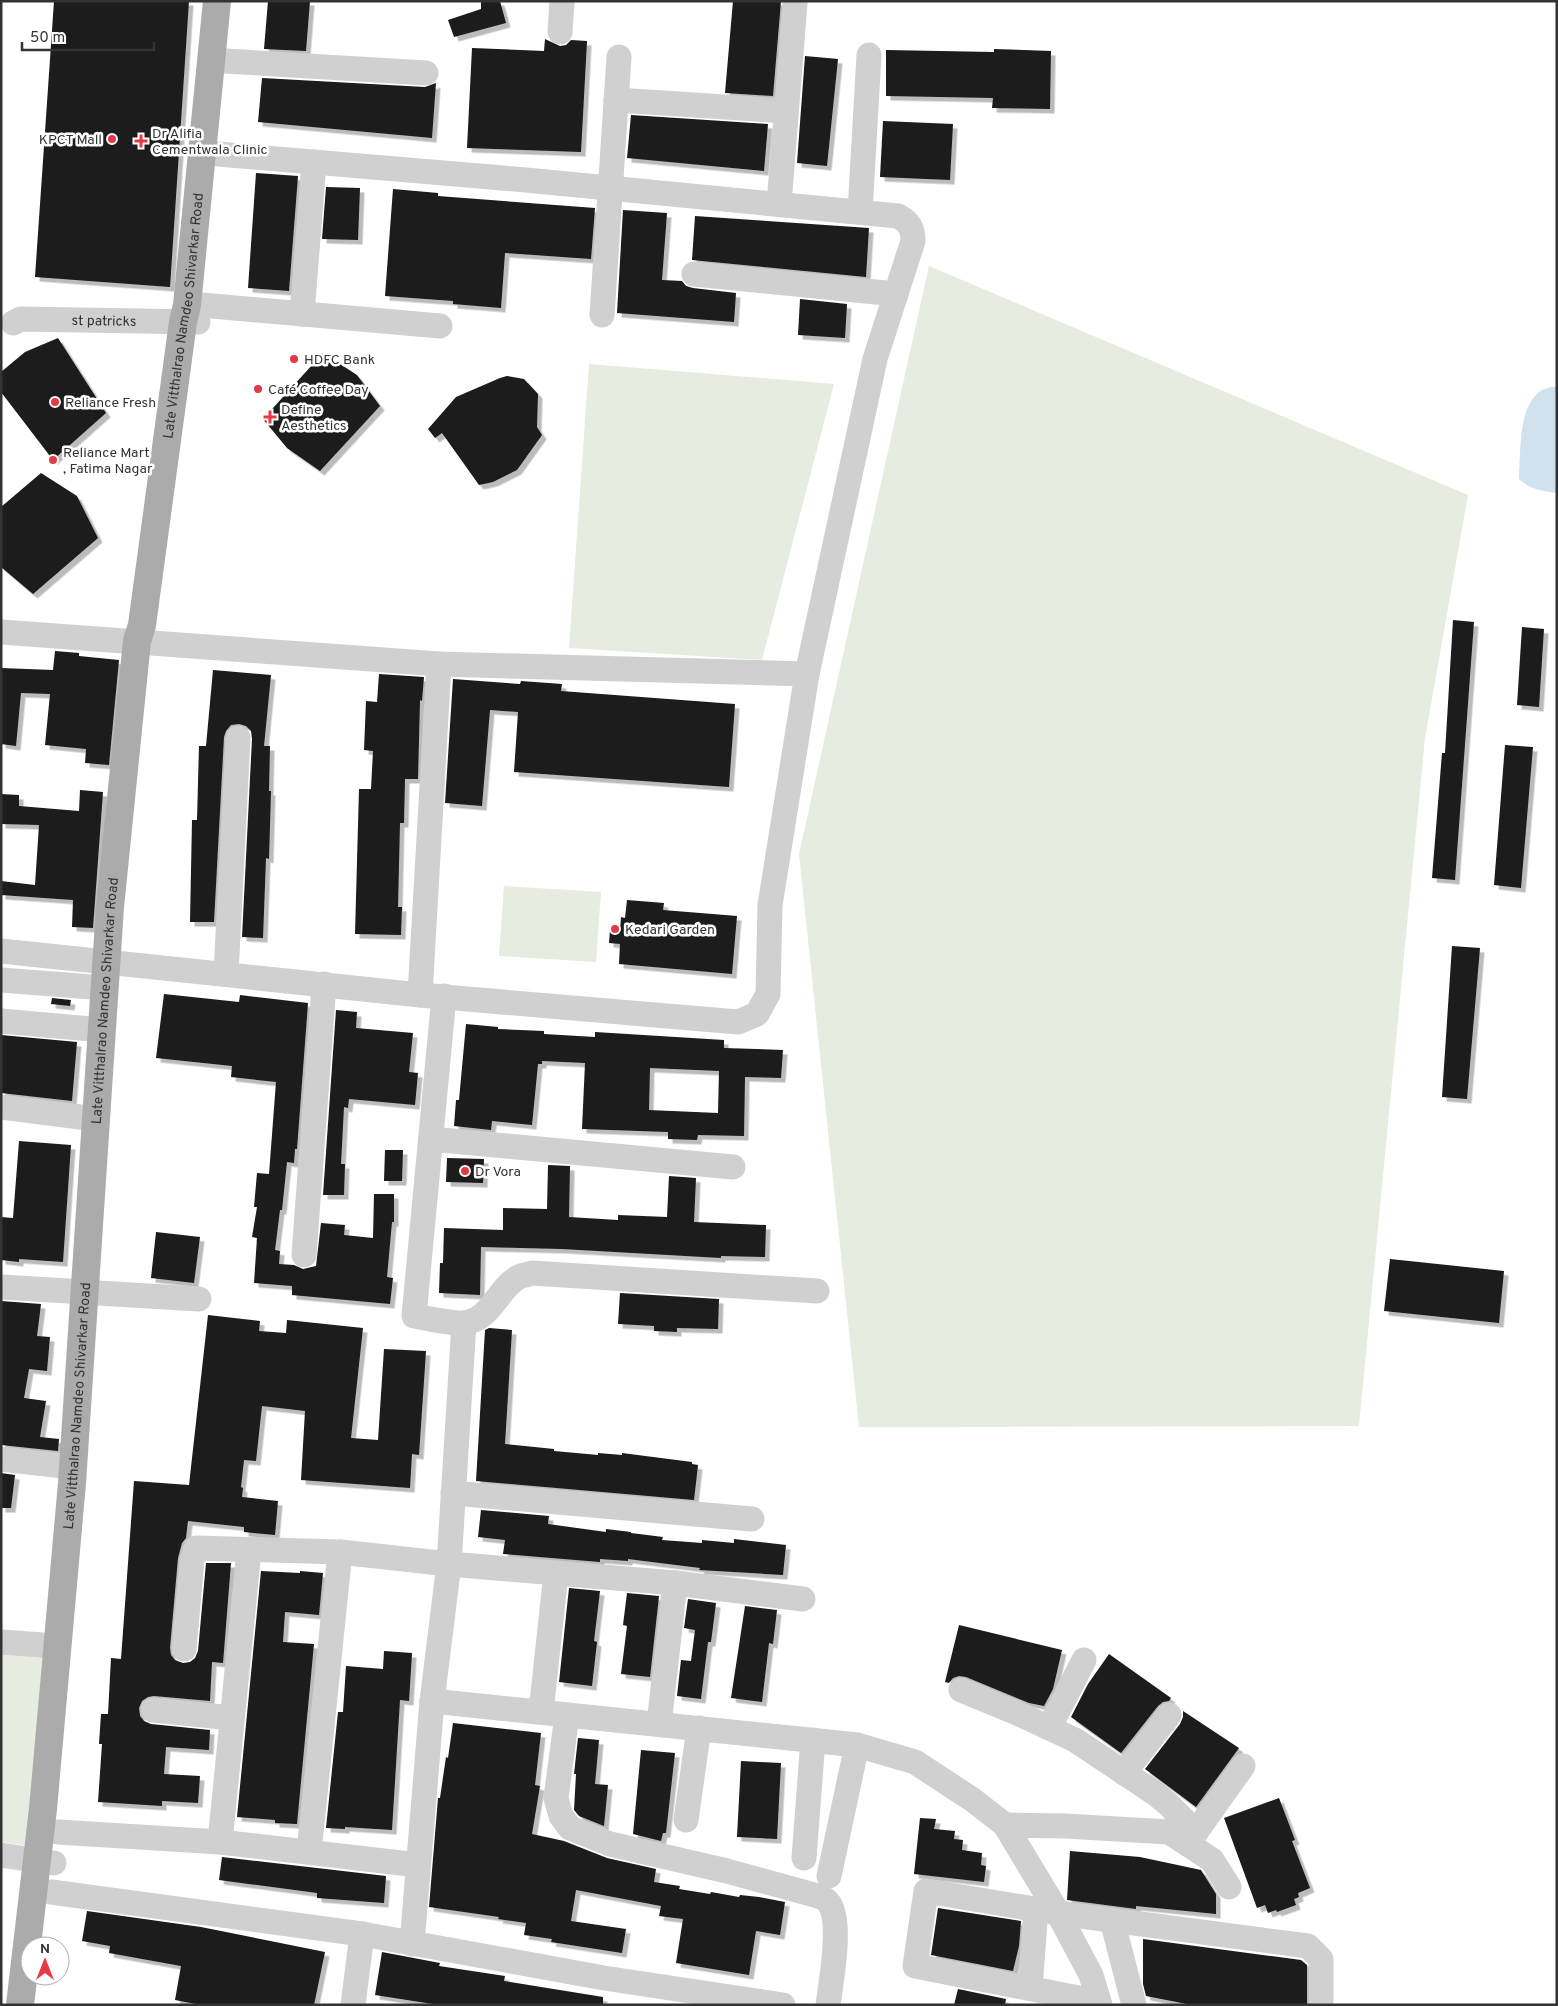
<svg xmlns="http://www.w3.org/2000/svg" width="1558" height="2006" font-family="Overpass,sans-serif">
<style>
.green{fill:#e6ecdf}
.water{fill:#cfe2ee}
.building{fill:#1a1a1a;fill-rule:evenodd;filter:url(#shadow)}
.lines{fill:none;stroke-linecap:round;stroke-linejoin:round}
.minor{stroke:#d0d0d0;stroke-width:25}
.major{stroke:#ababab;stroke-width:28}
.poi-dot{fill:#e63946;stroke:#fff;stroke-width:2}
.labels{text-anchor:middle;stroke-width:5;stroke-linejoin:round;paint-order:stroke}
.poi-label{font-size:14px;fill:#333;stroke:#fff;text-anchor:start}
.street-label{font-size:14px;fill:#333;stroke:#fff}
</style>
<defs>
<filter id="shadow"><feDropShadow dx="4.5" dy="4.5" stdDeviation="0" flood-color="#0004"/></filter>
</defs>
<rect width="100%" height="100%" fill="#fff"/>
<!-- green -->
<path class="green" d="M929,266L1468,495L1425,738L1359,1426L859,1427L799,854Z
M589,364L834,384L762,660L569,648Z
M504,886L601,892L596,962L499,956Z
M1,1654L42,1656L30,1846L1,1842Z"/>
<!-- water -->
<path class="water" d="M1557,386V493C1543,491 1529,489 1519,479V474C1521,449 1518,405 1542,390C1546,388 1552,387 1557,386Z"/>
<!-- building -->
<path class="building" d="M54,1H189L170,287L35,277Z
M268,1H310L306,51L264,49Z
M481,1H500L506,23L454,37L448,20L481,9Z
M733,1H781L773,96L725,93Z
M545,39L560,46L566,45L571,40L587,41L581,152L467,148L472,48L544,51Z
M994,49L1051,51L1050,109L992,108L993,98L886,96V50L994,52Z
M805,56L838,59L827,166L797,163Z
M262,78L425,87L436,83L432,138L258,122Z
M631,115L768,124L764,171L627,158Z
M883,121L953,124L950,180L880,177Z
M256,173L298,176L289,291L248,288Z
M326,187L360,188L358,240L322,239Z
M393,189L438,193V196L595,208L591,259L505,253L501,308L453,304V301L385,296Z
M623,210L667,213L662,280L682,281L686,286L693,288L736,293L734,322L617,313Z
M695,216L869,228L866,277L692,260Z
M800,299L847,304L845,338L798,335Z
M58,338L106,413L53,460L1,392V372L25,352Z
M323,353L357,375L380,406L320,471L287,448L263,419Z
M507,376L524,379L538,394L537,427L542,435L517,470L493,482L479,485L442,433L435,438L428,429L456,397L500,378Z
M41,473L77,496L98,538L33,594L1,567V507Z
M1453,620L1474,622L1455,880L1432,878L1442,753H1445Z
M1522,627L1544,629L1539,707L1517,705Z
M55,651L79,653V656L119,660L109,765L85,763L86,749L45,745L50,694L21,693L16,746L1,744V668L53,670Z
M213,670L271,675L264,746H270L269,791H271L269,859L266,858L263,938L242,937L252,739L251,731L246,726L239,724L231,725L226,731L224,737L214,922H190L192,820H197L199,746H206Z
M379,674L424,677L422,701L420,700L418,779H405L404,823H400L398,907H402L401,935L355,934L359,789H371L373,751L364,750L366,701L377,702Z
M453,679L520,684L521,681L562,684L561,691L735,704L729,787L514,772L518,712L490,710L482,806L445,803Z
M1505,745L1533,747L1521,888L1494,885Z
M80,790L103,792L93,928L72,927L73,900L1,895V881L35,885L39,825L1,824V794L19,795V806L79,811Z
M627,900L664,903L663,910L737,916L732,974L619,964L620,944L609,943L610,930L620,931L621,917L625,918Z
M1452,946L1480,948L1467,1099L1442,1097Z
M164,994L239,1002L240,995L308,1003L297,1149H295L294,1163L287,1162L282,1210H280L275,1250L280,1251L279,1264L294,1265L303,1269L316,1266L321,1223L345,1225L344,1235L373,1238L374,1194H394V1222H392L387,1277L393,1278L390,1304L292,1295V1286L254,1283L257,1238L252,1237L257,1207H254L257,1173L269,1174L276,1082L231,1077L232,1066L156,1058Z
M52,998L71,1000L70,1006L51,1004Z
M336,1010L357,1012L356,1028L413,1033L409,1072L418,1073L415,1105L349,1099L348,1108L344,1107L341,1164H345L344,1195H323Z
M466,1024L498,1027V1029L544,1031V1034L595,1037V1032L724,1040V1048L783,1050L781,1078L745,1077L744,1136L698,1135L697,1140L668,1139V1132L582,1129L585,1063L542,1061V1064H538L532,1125L492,1121L491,1130L454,1126L456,1100H459ZM650,1068L719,1071L718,1113L649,1110Z
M1,1035L77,1042L72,1101L1,1093Z
M19,1141L71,1145L63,1262L19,1259V1262L1,1260V1217L13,1218Z
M385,1150H403L402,1181H384Z
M447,1158L484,1159L483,1183L446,1182Z
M548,1165L570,1166L569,1217L618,1220V1215L667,1217L669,1176L696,1178L694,1222L766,1225L765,1257L721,1256V1258L562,1249L481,1247L480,1295L439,1293L440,1263H443L444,1228L503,1230V1208L547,1209Z
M156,1232L200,1237L194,1283L151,1278Z
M1390,1259L1504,1271L1499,1323L1384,1311Z
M620,1293L719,1299L718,1329L677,1328V1332L654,1331V1326L618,1324Z
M1,1301L41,1304L37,1336L50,1337L47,1371L29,1369L24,1398L46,1401L40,1437L59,1439L58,1451L1,1445Z
M208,1315L260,1321L259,1331L286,1333L287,1320L363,1328L351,1438L378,1440L384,1349L426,1351L419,1455L412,1454L410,1488L301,1480L305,1411L262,1406L256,1461L244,1460L241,1487L243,1488L242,1497L278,1501L275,1535L244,1532V1527L188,1521L186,1538L182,1543L178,1558L170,1648L171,1655L175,1660L183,1663L190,1662L195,1658L198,1651L206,1563H231L223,1663L212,1662L210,1701L154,1696L148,1697L142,1701L139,1708L140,1716L144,1721L151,1724L210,1730L209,1750L166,1747L164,1774L200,1776L198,1803L162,1801V1806L98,1802L102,1744H99L101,1714H108L111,1658L121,1659L134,1481L189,1485Z
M489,1328L512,1330L505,1444L554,1449V1451L598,1455V1453L622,1455V1453L692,1462V1464L698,1465L694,1500L476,1481L485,1330Z
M1,1473L15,1475L11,1508H1Z
M481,1510L549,1516L548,1524L606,1532V1529L631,1532V1533L663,1537L662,1540L702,1543V1540L734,1543V1539L786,1545L783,1575L699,1570L700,1568L628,1559V1561L600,1559V1562L503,1554L505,1540L478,1537Z
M261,1571L300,1573V1571L323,1573L319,1615L285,1612L283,1642L314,1644L297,1824L275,1823V1820L237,1817Z
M569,1588L600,1591L594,1641L597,1642L592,1686L559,1682Z
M627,1593L659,1596L650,1677L621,1674L627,1626L623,1625Z
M688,1599L716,1603L711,1642H708L701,1699L677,1696L681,1660L691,1661L695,1630L684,1628Z
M745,1606L777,1610L773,1644L769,1643L762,1702L731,1698Z
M959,1625L1062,1650L1053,1689L1044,1706L1029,1703L966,1677L959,1676L953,1678L949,1683L945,1682Z
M384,1651L412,1653L409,1701L400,1700L392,1830L345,1827V1829L326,1828L338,1712H343L346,1666L383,1669Z
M1109,1654L1171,1698L1169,1701L1163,1702L1158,1706L1121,1753L1071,1717L1088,1684Z
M1183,1711L1239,1748L1196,1807L1145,1769L1180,1724L1183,1717Z
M453,1723L541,1733L535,1785L540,1786L532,1834L564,1841L607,1858L656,1869L654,1882L680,1886L679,1889L710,1894L711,1892L739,1897L740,1895L759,1897L785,1902L780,1935L756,1931L749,1975L676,1963L683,1919L659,1916L661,1906L576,1890L571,1921L626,1929L622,1953L551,1942L552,1939L524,1935L526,1923L498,1919L499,1917L429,1907L438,1798H440L446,1757L448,1758Z
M578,1738L599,1740L595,1784L608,1785L604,1826L579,1816L574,1810L576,1774H574Z
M641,1750L675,1753L666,1833H663L661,1841L633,1834Z
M741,1761L781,1763L777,1839L737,1837Z
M1279,1798L1295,1840L1292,1841L1310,1888L1298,1893L1299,1897L1294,1899L1296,1905L1277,1912L1276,1910L1268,1913L1265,1905L1257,1908L1224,1818Z
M920,1818L936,1819L934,1829L955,1831L954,1839L963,1840L962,1850L982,1853L981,1865L986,1866L984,1882L914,1874Z
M1070,1851L1140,1857L1201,1870L1216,1894V1914L1136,1906V1909L1067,1900Z
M222,1857L386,1876L384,1903L317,1898V1893L219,1880Z
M938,1908L1021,1921L1019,1946L1013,1971L931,1955Z
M87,1911L201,1927L325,1952L314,2005H201L175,2000L181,1966L109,1953L110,1946L82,1941Z
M1143,1939L1301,1960L1307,1965V2005H1192L1146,1996L1143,1984Z
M382,1952L440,1963L439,1966L505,1976L504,1981L603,1997V2005H439L375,1995Z
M958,1989L1006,1999L1005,2005H954Z"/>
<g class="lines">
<!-- minor -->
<g class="minor">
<path d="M560,32L562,1"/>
<path d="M225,61L426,73"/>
<path d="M616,100L786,111"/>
<path d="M218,154L526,180L898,216C909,222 913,228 913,241L875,359L807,674"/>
<path d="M779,204L795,3"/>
<path d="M860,212L869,55"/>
<path d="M694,274L896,294"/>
<path d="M201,305L440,326"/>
<path d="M302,314L314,162"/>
<path d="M602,315L619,57"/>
<path id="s1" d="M13,323L21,319L198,322"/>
<path d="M1,632L439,664L807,674L770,905L768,994L757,1014L738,1022L420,995L1,951"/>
<path d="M226,974L238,738"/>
<path d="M1,980L105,988"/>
<path d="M420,995L439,664"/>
<path d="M444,996L414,1316C426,1318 453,1324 464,1323C492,1319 497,1290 517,1278C521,1275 527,1275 532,1273L817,1291"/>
<path d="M1,1021L102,1030"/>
<path d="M1,1107L96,1119"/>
<path d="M431,1139L733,1167"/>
<path d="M304,1255L324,984"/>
<path d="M1,1287L85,1292"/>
<path d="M98,1293L199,1299"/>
<path d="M1,1459L73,1467"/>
<path d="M453,1493L752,1519"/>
<path d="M1,1642L57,1646"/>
<path d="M184,1649L192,1560L196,1548L340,1552L449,1564L675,1583L803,1599"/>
<path d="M961,1690L1017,1713L1075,1740L1156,1794L1169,1805L1196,1832H1169L1065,1826L1005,1825"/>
<path d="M432,1701L857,1745L915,1762L973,1800L1005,1825L1058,1913L1091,1975L1100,2005"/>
<path d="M153,1710L232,1718"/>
<path d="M541,1712L556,1573"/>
<path d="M567,1715L556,1798L561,1816L570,1828L610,1844L727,1871L818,1896C821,1897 826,1899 828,1902C843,1919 831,1982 828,2005"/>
<path d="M659,1724L675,1583"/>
<path d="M1049,1728L1084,1660"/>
<path d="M1124,1773L1169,1715"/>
<path d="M686,1820L699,1728"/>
<path d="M58,1832L220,1842L418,1865"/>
<path d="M1169,1832L1212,1860L1229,1887"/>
<path d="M1196,1832L1243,1766"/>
<path d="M220,1842L249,1550"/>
<path d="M309,1852L340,1552"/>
<path d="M1,1855L54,1863"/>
<path d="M804,1858L813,1740"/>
<path d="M829,1876L857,1745"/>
<path d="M51,1892L362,1934"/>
<path d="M1112,1920L1134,2005"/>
<path d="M412,1944L432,1701L449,1564L464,1323"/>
<path d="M1030,1988L1036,1909"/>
<path d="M1099,2002L915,1966L926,1891L1058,1913L1308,1946L1321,1959V2005"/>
<path d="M353,2005L362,1934L604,1978L783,2005"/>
</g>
<!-- major -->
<path class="major" id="s2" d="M20,2005L43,1809L72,1483L110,907L137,641L142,625L183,322L187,305L217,1"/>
</g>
<!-- markers -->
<g class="poi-dot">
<circle cx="112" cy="139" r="5"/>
<path d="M138.5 133.5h5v5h5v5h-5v5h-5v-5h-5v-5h5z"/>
<circle cx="294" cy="359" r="5"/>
<circle cx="258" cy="389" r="5"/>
<circle cx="55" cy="402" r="5"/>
<path d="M267.5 409.5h5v5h5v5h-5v5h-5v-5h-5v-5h5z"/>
<circle cx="53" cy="460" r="5"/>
<circle cx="615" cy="929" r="5"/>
<circle cx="465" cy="1171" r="5"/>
</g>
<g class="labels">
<!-- poi labels -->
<g class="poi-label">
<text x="152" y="138">Dr Alifia<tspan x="152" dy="16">Cementwala Clinic</tspan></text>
<text x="102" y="144" text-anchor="end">KPCT Mall</text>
<text x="304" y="364">HDFC Bank</text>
<text x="268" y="394">Café Coffee Day</text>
<text x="65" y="407">Reliance Fresh</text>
<text x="281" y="414">Define<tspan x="281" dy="16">Aesthetics</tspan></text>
<text x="63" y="457">Reliance Mart<tspan x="63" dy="16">, Fatima Nagar</tspan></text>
<text x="625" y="934">Kedari Garden</text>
<text x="475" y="1176">Dr Vora</text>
</g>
<!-- street labels -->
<g class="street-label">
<text dy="5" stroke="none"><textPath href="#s2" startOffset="1698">Late Vitthalrao Namdeo Shivarkar Road</textPath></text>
<text dy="5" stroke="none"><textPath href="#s1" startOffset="92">st patricks</textPath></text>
<text dy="5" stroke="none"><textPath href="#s2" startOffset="1008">Late Vitthalrao Namdeo Shivarkar Road</textPath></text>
<text dy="5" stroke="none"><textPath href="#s2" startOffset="602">Late Vitthalrao Namdeo Shivarkar Road</textPath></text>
</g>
</g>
<!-- border -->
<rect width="1558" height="2006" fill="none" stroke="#333333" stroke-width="5"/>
<!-- north arrow -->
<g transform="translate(45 1961)"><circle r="24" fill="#ffffff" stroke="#adadad"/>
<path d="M0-4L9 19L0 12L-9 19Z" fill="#e63946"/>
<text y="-8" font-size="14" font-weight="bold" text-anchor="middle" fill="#333333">N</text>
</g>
<!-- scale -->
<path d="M22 42v8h132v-8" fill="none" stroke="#333333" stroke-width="2.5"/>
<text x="30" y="42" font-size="15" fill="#333333" stroke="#ffffff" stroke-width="4" paint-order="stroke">50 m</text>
</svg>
